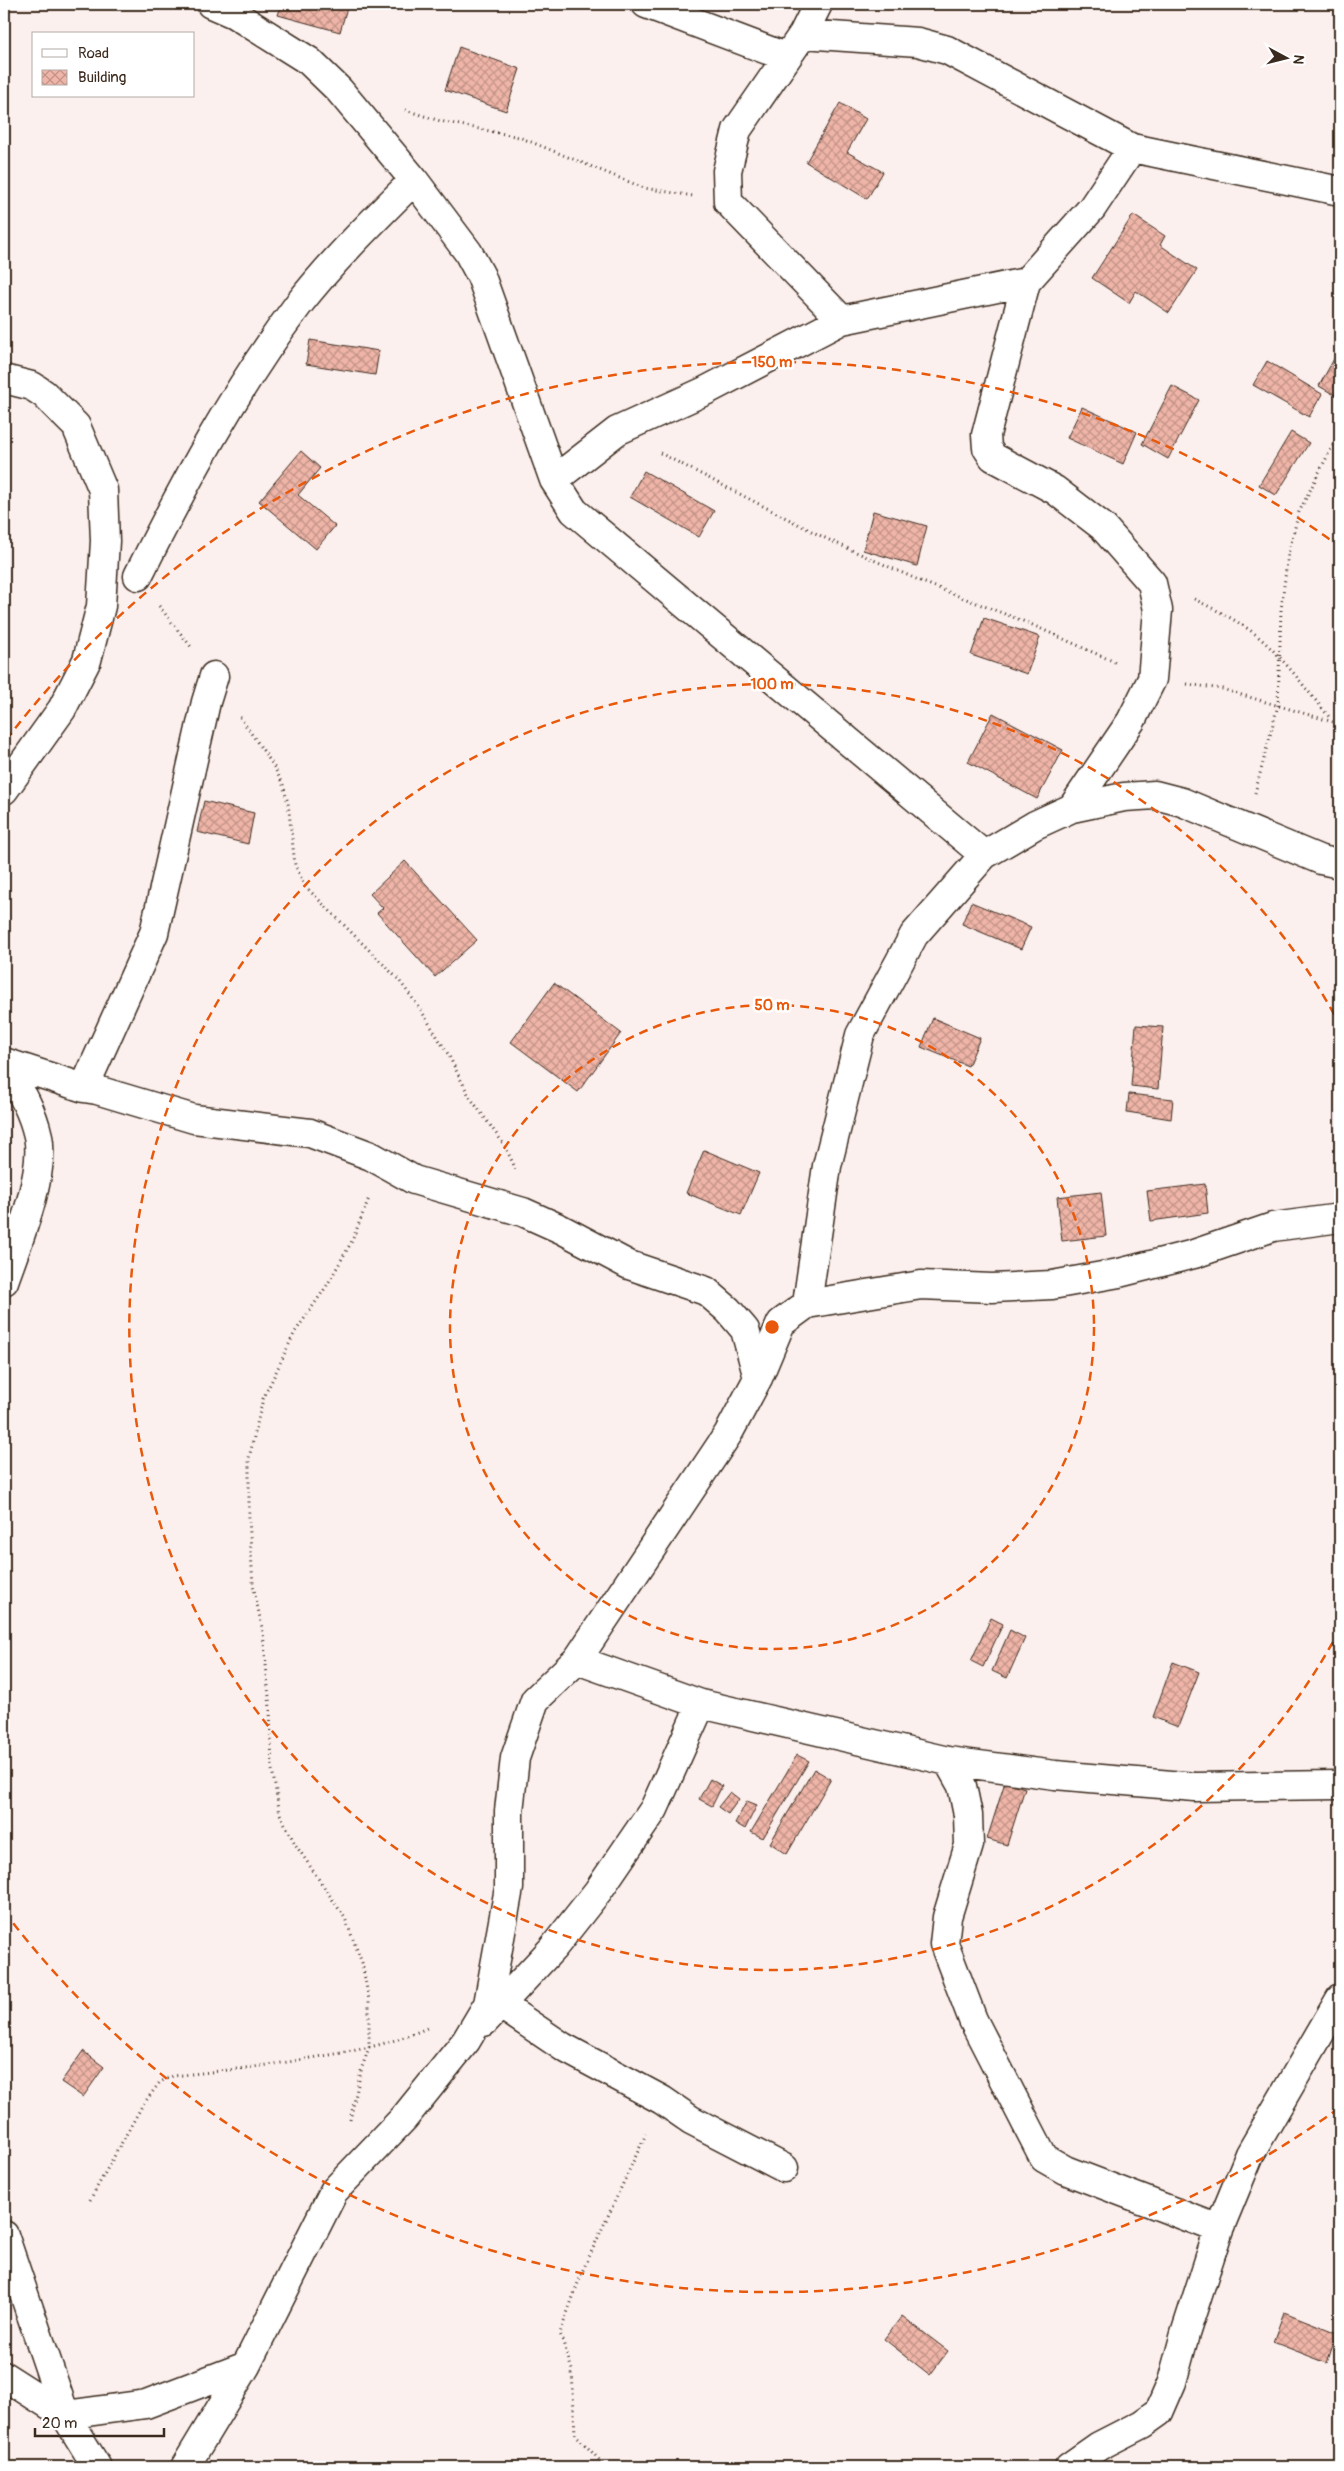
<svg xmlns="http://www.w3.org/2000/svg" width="1344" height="2471" font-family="Pangolin,sans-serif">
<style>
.building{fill:url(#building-cross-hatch);stroke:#3b2a1e}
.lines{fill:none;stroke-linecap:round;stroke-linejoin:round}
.minor-casing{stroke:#3b2a1e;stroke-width:31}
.path{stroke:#3b2a1e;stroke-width:3;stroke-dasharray:1 4;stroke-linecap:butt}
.minor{stroke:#fff;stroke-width:28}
.ring{fill:none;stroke:#e8590c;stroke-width:2.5;stroke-dasharray:9 6}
.centre{fill:#e8590c;stroke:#fff;stroke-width:2.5}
.ring-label{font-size:15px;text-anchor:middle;font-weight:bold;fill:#e8590c;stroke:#fff;stroke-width:5;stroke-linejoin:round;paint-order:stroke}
</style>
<defs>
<pattern id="building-cross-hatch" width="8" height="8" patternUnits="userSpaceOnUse" patternTransform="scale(1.25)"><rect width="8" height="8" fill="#efb5a8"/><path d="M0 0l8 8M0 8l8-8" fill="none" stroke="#c39388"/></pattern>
</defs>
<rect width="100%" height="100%" fill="#fcf0ee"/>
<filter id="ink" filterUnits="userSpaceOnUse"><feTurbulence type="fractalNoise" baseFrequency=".02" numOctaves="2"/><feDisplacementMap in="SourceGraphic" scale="10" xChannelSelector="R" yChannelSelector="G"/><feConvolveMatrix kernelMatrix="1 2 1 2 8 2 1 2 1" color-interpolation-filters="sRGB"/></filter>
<g filter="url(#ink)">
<!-- building -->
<path class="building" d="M282,4H348L340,32L278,15Z
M459,47L520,69L506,111L445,90Z
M840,103L866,119L847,152L883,172L867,199L806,162Z
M1133,215L1165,236L1160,245L1197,270L1169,313L1136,291L1129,303L1092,278Z
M310,340L379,351L375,375L306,364Z
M1340,348V398L1319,386Z
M1267,361L1322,394L1309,417L1253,385Z
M1172,386L1199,400L1168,459L1142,444Z
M1082,407L1137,432L1123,464L1067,438Z
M1291,432L1309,443L1276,495L1259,485Z
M301,451L320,468L298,495L335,526L316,549L259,501Z
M644,471L714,511L699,537L630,497Z
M873,511L927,526L917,566L863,550Z
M984,618L1040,637L1027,674L971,655Z
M993,713L1063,750L1037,799L968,762Z
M204,801L254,813L248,844L197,832Z
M405,861L477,940L435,977L377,913L383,908L370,894Z
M971,902L1031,927L1021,949L962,924Z
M554,983L621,1033L578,1092L511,1042Z
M933,1018L980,1038L968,1066L921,1047Z
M1136,1025L1163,1027L1158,1089L1131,1086Z
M1129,1094L1173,1099L1171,1119L1127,1112Z
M704,1150L759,1173L741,1215L686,1193Z
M1205,1184L1208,1213L1151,1221L1147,1191Z
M1101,1192L1106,1236L1062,1241L1057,1197Z
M991,1618L1003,1624L983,1667L971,1661Z
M1010,1630L1025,1638L1007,1678L992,1671Z
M1173,1662L1199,1672L1178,1727L1153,1717Z
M797,1755L809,1761L763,1838L751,1832Z
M814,1769L831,1779L787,1854L770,1843Z
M710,1779L722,1786L712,1806L699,1799Z
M1005,1782L1025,1788L1007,1845L987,1839Z
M730,1792L739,1799L728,1814L718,1807Z
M747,1801L757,1805L745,1829L735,1823Z
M83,2051L104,2067L83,2097L61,2082Z
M1284,2312L1337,2333L1327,2363L1273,2342Z
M902,2316L948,2351L930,2375L884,2339Z"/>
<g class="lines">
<defs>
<path id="minor" d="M211,4L234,14L309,61L339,90L414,180L468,252L481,276L554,480L574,511L984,855
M646,4L786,57
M818,4L803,34L737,130L727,171L728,202L842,320
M803,34L918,42L947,50L1132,148L1340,191
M1026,282L986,435L987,448L993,457L1055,490L1103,527L1152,583L1158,610L1152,679L1131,721L1072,808
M4,379L32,386L44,394L76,426L103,490L105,541L101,606L87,660L62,709L4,790
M554,480L617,431L705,391L842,320L1026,282L1092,208L1132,148
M138,576C185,482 235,389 298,305C333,260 374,220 414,180
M4,1062L84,1088L97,1090L194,1119L310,1133L371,1156L414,1180L523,1212L561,1229L629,1265L706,1291L728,1310L745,1330L758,1378
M4,1067C20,1088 32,1109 38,1136C46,1174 17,1244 4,1281
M84,1088L154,933L206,702L214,676
M807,1304L827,1166L860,1035L914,935L984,855L1035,825L1072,808L1124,797L1155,795L1182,802L1321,860L1340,864
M577,1660L701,1704L948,1761L1055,1775L1195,1787L1337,1785
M948,1761L962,1786L968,1815L969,1845L947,1917L944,1944L973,2020L1044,2158L1065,2170L1219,2229
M501,2005L563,2047L662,2100L691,2120L784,2168
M484,2022L553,1948L598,1891L654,1809L701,1704
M4,2235L65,2415L97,2467
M4,2376L65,2415L146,2404L246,2366
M185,2467L246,2366L334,2191L404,2118L466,2041L488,2004L509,1888V1811L515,1758L535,1700L577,1660L728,1434L758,1378L781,1323L807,1304L921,1285L992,1288L1052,1285L1119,1273L1194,1254L1273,1227L1340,1218
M1069,2467L1099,2446L1142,2424L1159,2412L1172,2382L1185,2334L1219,2229L1250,2154L1340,1999"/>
</defs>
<!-- minor casing -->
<use href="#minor" class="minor-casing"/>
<!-- path -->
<path class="path" d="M405,110L440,121L519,137L644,188L693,196
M660,453L827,539L925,583L1028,623L1117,663
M1194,599C1214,609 1233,618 1251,631C1282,654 1306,690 1331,719
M159,606L192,648
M1187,684L1222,689L1340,724
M240,717L273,765L283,785L288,803L295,865L305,886L398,979L419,1007L448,1054L469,1096L505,1146L517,1172
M1255,793L1278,705L1281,610L1288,554L1299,512L1340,431
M350,2120L362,2067L369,2048V2000L362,1963L345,1918L295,1844L280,1814L272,1769L270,1708L263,1632L253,1585L249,1517V1458L263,1399L295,1332L326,1287L352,1241L369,1198
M90,2200L142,2106L160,2082L173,2076C221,2071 269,2066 317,2057C355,2051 391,2044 427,2028
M606,2467L575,2434L572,2370L560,2333L582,2272L646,2134"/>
<!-- minor -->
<use href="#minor" class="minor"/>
</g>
</g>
<!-- distance rings -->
<g class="ring">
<circle cx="772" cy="1327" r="322"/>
<path d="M1340 1629A643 643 0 1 1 1340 1025"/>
<path d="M1339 2108A965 965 0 0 1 6 1914M6 740A965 965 0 0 1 1339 546"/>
</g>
<circle cx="772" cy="1327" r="8" class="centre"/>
<g class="ring-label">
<text x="772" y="367">150 m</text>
<text x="772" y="689">100 m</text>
<text x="772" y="1010">50 m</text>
</g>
<!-- margin -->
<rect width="1344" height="2471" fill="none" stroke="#fff" stroke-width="20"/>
<rect x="10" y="10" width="1324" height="2451" fill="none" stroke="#3b2a1e" stroke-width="2" filter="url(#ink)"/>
<!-- legend -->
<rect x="32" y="32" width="162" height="65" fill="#ffffff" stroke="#b1aaa5"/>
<rect x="42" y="49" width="25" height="8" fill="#ffffff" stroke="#b1aaa5"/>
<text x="78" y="58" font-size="15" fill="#3b2a1e">Road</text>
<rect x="42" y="70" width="25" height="15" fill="url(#building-cross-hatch)" stroke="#b1aaa5"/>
<text x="78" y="82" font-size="15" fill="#3b2a1e">Building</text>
<!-- north arrow -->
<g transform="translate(1286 58) rotate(97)" stroke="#ffffff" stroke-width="4" paint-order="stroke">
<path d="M0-4L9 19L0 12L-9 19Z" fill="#3b2a1e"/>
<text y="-8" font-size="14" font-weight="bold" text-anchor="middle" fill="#3b2a1e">N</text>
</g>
<!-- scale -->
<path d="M35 2428v8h129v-8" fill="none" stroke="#3b2a1e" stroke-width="2.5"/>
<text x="42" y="2428" font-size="15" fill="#3b2a1e" stroke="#ffffff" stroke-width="4" paint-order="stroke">20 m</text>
</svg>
